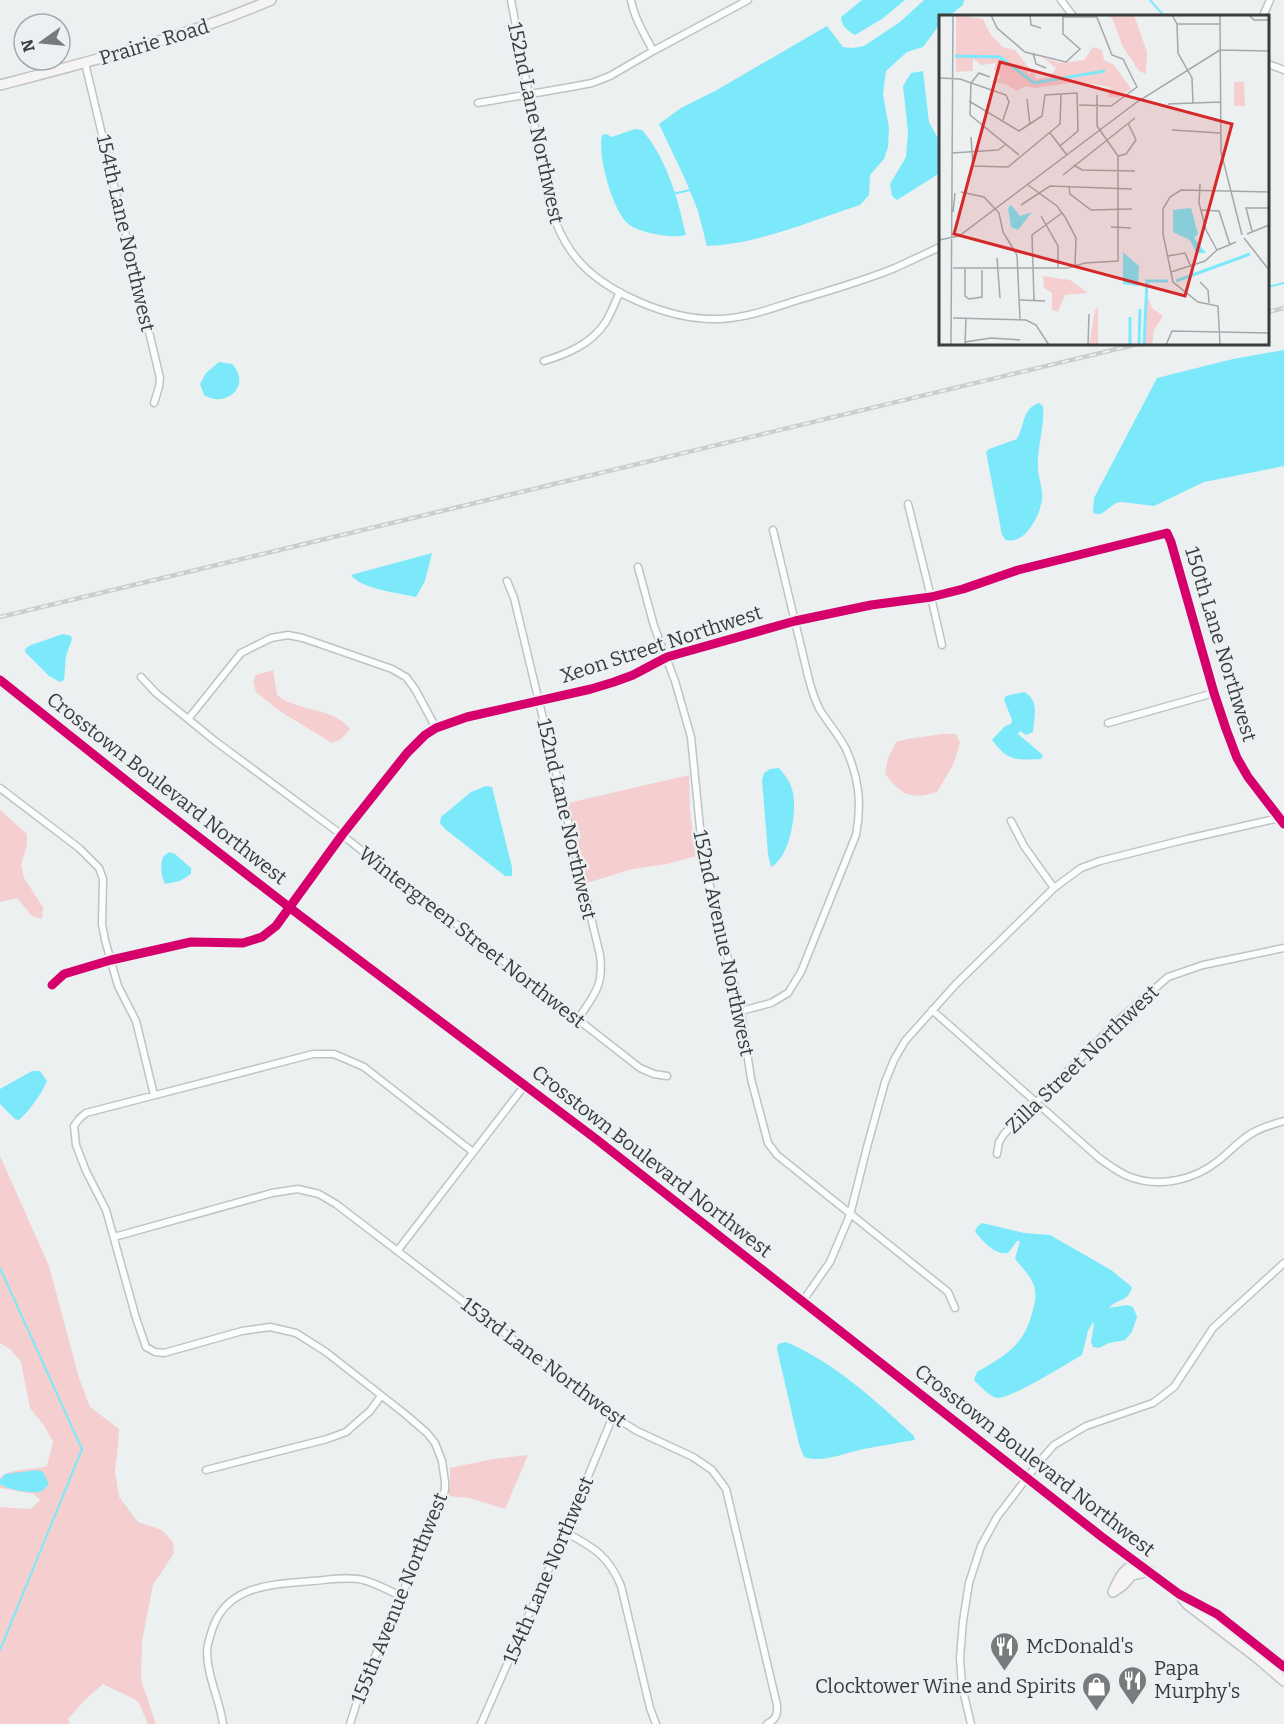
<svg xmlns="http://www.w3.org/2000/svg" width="1284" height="1724" font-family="Bitter,serif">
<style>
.green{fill:#f5cecf}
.water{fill:#7ce9fa}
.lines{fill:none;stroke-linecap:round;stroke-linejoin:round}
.stream{stroke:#7ce9fa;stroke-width:2}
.street-casing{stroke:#c0c3c4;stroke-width:9}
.secondary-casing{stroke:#c0c3c4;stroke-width:12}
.street{stroke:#fcfdfd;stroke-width:6}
.secondary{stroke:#f6f3f4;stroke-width:9}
.rail-casing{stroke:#cccdcd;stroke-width:4.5}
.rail{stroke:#ebf1f2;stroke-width:2;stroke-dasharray:7;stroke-linecap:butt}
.cycleway-casing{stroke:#ebf1f2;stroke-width:13}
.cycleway{stroke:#d6006c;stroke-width:9}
.labels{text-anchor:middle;stroke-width:5;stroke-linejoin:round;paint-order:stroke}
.street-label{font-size:20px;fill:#3a3c3d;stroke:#ebf1f2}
.poi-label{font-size:20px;fill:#3a3c3d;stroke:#ebf1f2;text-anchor:start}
.inset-river{fill:none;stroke:#7ce9fa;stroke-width:3}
.inset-road{fill:none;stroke:#a5a8a9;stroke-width:1.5}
.view{fill:#d62828;fill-opacity:0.15;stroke:#d62828;stroke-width:3}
.inset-edge{fill:none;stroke:#3a3c3d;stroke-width:3}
</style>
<rect width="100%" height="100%" fill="#ecf0f1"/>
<!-- green -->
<path class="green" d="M273,670L277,695C297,712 334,707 350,729L341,739L332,743L278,710L256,692L253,682L256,675Z
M943,734H956L960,743L953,765L937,792C911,800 902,796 885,774L888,758L896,742L907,739Z
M689,775L690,811L696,856L667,864L632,869L587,883L568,803Z
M0,810L27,834V845L21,865L24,878L43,907L42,919L32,916L17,898L0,902Z
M0,1156L49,1266L79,1378L90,1407L119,1429L118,1446L115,1471L119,1497L138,1522L162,1530L173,1542L174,1553L153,1585L142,1641L141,1680L156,1724H148L138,1701L103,1684L84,1701L68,1719L70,1724H0V1507L31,1509L40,1500L34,1494L0,1488V1478C9,1468 34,1470 47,1466L53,1442L45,1427L30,1408L21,1362L10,1349L0,1343Z
M528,1455L505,1509L470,1498L448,1496L450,1483V1468L493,1459Z"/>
<!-- water -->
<path class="water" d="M862,0H905L882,19L855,35C847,30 842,27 841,17Z
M924,0H964L963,5L949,16H940V24L923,47L907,52L886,71L883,94L889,128L888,147L884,159L870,175L869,195L860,205C810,221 760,244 707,246L698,211L685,179L659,124L681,108L715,91L827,26L843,47L853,48L864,46L900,22Z
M923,71L929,122L940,142V173L897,200L892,196L890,184L906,157L908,131L903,86L911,73Z
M635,129L642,130C667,159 678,199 686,235C674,239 642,233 631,226C613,216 597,154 602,135L606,134L612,137Z
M1284,350V466L1204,482L1154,506L1122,502L1116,503L1101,514H1095L1093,512L1094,498L1157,378L1233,359Z
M219,362L232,364C252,385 227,409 204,395L200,384L206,373Z
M1039,403L1043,406C1045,426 1037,446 1038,467C1038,478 1043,487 1042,499C1040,516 1025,545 1006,540L1002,535L986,452L989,449L1017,439C1025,425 1022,409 1039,403Z
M432,553L425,581L416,597C399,593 361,589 351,575Z
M63,634L71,636L72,639L66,656L64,680L60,682L49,676L25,652L26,648L31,645Z
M1024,692C1040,700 1034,717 1033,732L1026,735L1020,731L1018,734L1043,755L1041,759C1015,760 1009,762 992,740L1005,726L1011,724L1012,720L1004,700L1006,696Z
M779,768C786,776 791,783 793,793C797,812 790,858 771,867L768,854L762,780L764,773L770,769Z
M486,786L492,787L512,867V876H505L445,829L440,823L441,817L471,792Z
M169,852L175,854L191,868V874L180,881L165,884C161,875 160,866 163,857Z
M32,1071H40L47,1081C40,1096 31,1109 19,1120L15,1119L0,1104V1089Z
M982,1223L1024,1233L1050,1235L1111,1270L1132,1287C1128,1303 1117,1298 1109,1308L1127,1305L1133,1307L1137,1317L1132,1332L1125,1340L1109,1343L1099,1348L1093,1347L1091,1342L1094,1324L1093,1322L1088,1331L1082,1355C1068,1363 1009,1400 997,1398C989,1396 980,1386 974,1380L977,1372C1004,1356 1024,1346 1032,1313C1035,1304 1037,1295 1034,1286C1031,1276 1021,1266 1015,1259L1020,1241H1017L1008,1253C994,1255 984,1242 975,1232L977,1227Z
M786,1342C835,1363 875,1400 914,1436L915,1440C897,1443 878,1446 859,1450C842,1454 822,1463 804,1457L799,1444L777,1349L778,1344Z
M38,1470L43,1472L49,1484C46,1487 45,1489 42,1491C35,1495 5,1489 0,1484V1480L5,1474Z"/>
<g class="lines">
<!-- stream -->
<path class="stream" d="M1150,0L1164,16
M672,192L677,193L690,190
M1268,287L1284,283
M0,1268L82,1449L0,1650"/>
<defs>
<path id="street" d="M511,0L550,206C555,222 561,237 571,251C599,292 671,321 720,319C746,318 770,309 795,301C828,291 863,281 895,268C910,261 925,254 940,247
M631,0C634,18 645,35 653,51
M1061,0L1073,16
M1263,16L1270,0
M85,63L160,378L159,387L154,403
M1268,64L1284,70
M478,103L571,87L592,83L610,76L653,51L748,0
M544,361C567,354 591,344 605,323C611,314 615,302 620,292
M908,504L931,597L942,645
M638,567L654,626L675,681L691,737L703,858L741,1011L751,1079L768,1143L777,1155L948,1292L955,1308
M507,581L514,598L600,955C604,986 594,995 578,1019
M141,677L156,693L215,741L342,835L640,1068L654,1074L667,1076
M189,718L241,653L271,638L288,635L303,638L392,669L406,677L415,689L436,728
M1108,723L1214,693
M0,788L79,848L99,868L103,879L102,924L105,940L118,986L136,1021L154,1095
M1011,821L1024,846L1054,888
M52,985L64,974L111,960L191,942L243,943L262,937L276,926L342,835L407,753L425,735L436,728L467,717L591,689L614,682L633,675L667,657L795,621L871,605L931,597L963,589L1018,570L1167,533L1171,542L1214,693L1226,729L1237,758L1248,777L1284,824
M932,1010L1099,1158C1109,1165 1119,1173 1130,1177C1160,1188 1194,1180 1218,1161C1230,1152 1239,1140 1254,1132C1263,1127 1274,1124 1284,1121
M741,1011L771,1003L788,993L801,972L856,835C862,804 859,778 846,749C839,735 828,723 820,710C815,701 812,691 809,680L773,530
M997,1154L999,1142L1004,1134L1120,1019L1168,977L1203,965L1284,948
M114,1237L272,1193L298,1189L319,1194L336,1204L613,1416L637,1431L693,1457L712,1470L726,1489L777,1705C778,1715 776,1719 767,1724
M398,1250L525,1085
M802,1302L830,1262L850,1215L867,1147L885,1082L894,1060L905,1041L956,984L1054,888L1081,868L1100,861L1187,839L1279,818
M206,1470L327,1439L346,1432L370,1411L381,1396
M565,1532C593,1547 609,1556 621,1586L650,1708L656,1724
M223,1724C220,1700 207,1677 207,1652C207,1645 210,1637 212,1630C227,1584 272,1585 312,1581C327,1580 348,1576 363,1580C376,1583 389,1591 401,1596
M350,1724L361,1689L430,1529L445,1490V1482L442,1461L435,1443L427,1433L405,1414L326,1352L296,1333L270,1327L242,1331L164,1353L155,1352L146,1347L136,1318L106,1210L86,1171L76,1145L74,1126L79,1119L86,1113L313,1054H334L364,1067L473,1152
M481,1724L565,1532L613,1416
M971,1724L962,1686L960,1658L963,1621L969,1583L981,1546L997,1517L1039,1462L1054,1445L1086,1426L1153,1403L1174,1387L1213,1328L1284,1263"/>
<path id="secondary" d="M0,85C92,61 183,38 271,0
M0,680L138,790L298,914L596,1139L1102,1537L1179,1594L1217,1614L1284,1667
M1113,1592L1123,1585L1132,1575L1150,1571
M1113,1592C1119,1578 1124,1566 1140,1564
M1182,1598L1188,1605L1256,1657L1284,1681"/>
</defs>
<!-- street casing -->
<use href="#street" class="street-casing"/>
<!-- secondary casing -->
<use href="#secondary" class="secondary-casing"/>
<!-- street -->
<use href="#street" class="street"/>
<!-- secondary -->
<use href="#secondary" class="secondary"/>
<defs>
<path id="rail" d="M1268,312L1284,308
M0,617L1138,344"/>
</defs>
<!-- rail casing -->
<use href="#rail" class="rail-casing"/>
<!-- rail -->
<use href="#rail" class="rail"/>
<defs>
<path id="cycleway" d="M0,680L138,790L298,914L596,1139L1102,1537L1179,1594L1217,1614L1284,1667
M52,985L64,974L111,960L191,942L243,943L262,937L276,926L342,835L407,753L425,735L436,728L467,717L591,689L614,682L633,675L667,657L795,621L871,605L931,597L963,589L1018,570L1167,533L1171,542L1214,693L1226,729L1237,758L1248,777L1284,824"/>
</defs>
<!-- cycleway casing -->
<use href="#cycleway" class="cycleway-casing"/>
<!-- cycleway -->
<use href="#cycleway" class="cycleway"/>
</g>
<!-- icons -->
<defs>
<symbol id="restaurant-pin" viewBox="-11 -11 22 30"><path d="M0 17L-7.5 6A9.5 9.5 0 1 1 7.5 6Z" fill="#787b7c" stroke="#ebf1f2"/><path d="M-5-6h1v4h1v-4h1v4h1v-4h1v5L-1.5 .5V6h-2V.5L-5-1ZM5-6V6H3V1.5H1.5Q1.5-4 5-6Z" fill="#fff"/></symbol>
<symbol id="shop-pin" viewBox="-11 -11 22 30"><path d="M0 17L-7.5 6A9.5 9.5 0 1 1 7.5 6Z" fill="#787b7c" stroke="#ebf1f2"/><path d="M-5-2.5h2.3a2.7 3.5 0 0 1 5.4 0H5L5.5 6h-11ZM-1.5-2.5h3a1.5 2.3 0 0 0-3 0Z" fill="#fff"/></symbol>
</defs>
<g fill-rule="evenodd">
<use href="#restaurant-pin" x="988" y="1630" width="33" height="45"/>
<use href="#restaurant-pin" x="1116" y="1664" width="33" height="45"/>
<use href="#shop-pin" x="1080" y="1670" width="33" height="45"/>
</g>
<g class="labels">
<!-- street labels -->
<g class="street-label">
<text transform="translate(154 42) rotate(-17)" y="7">Prairie Road</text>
<text transform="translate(536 123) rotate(78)" y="7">152nd Lane Northwest</text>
<text transform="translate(126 233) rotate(77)" y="7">154th Lane Northwest</text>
<text transform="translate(661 644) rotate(-18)" y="7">Xeon Street Northwest</text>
<text transform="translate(1221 644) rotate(73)" y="7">150th Lane Northwest</text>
<text transform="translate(167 788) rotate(38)" y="7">Crosstown Boulevard Northwest</text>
<text transform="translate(567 819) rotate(77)" y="7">152nd Lane Northwest</text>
<text transform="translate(472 937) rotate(38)" y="7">Wintergreen Street Northwest</text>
<text transform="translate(724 943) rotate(78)" y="7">152nd Avenue Northwest</text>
<text transform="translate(1082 1059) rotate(-44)" y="7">Zilla Street Northwest</text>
<text transform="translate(652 1161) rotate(38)" y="7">Crosstown Boulevard Northwest</text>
<text transform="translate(544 1362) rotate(37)" y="7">153rd Lane Northwest</text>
<text transform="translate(1035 1460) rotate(38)" y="7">Crosstown Boulevard Northwest</text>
<text transform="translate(548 1570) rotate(-67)" y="7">154th Lane Northwest</text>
<text transform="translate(399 1598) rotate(-68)" y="7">155th Avenue Northwest</text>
</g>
<!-- poi labels -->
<g class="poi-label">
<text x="1026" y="1653">McDonald's</text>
<text x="1154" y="1675">Papa<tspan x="1154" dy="23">Murphy's</tspan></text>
<text x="1076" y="1693" text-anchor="end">Clocktower Wine and Spirits</text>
</g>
</g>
<!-- overview -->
<g transform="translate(939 15)">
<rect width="330" height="330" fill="#ecf0f1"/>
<path d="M17,0L44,4L52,20L64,32L76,35L90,53L89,60L94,55L97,64L111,62L117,53L103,42L121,48L145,45L154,32L163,35L165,45L175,50L192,74L180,82H169L171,72L138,67L96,73L87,71L78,76L67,69L54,67L62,62L55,55L57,48L43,50L34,44V56L17,57ZM166,0H195L208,37L207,59L200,56L184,32L173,3ZM295,67H305L306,91H295ZM104,261L131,265L149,278L126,280L119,297L113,295V278L105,273ZM208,281L213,293L224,301L215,315L213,330H205ZM159,293V330H150L156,295Z" fill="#f5cecf"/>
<path d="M72,190L81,201L93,197L79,215L72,212L69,193ZM252,193L259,219L255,223L267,238H257L251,225L234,217V195ZM184,237L200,251L199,271L184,269Z" fill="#7ce9fa"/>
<path class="inset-river" d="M16,41L61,42L95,68L166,56M237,266L311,239M191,330V302M200,330L201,294M205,330L208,266H229"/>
<path class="inset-road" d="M52,0L58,13L86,37L127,47L141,34L124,19V0M91,0L92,10L102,13M233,0L238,9L239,38L253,63L254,88M281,0L282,137L303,220M310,0L315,5H330M123,2H157M238,9H281M281,35L330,36M94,38L97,49L107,53M51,62L40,58L32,68L31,100L80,140M0,63L21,64L67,80L70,87L64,105M88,84L91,110M30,86L80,116L103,101L106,80L138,78L139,116L121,131M229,89L281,87M140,90L172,91L198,72L184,44L173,40L157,0M233,115L281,118M111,118L128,140M32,122L34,151L69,152L121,109L122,80M13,138L59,135L66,130M179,141L187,139L197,125L189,108M135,150L143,155L196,156M124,160L196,103M261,169L260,188L267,215L278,235M89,170L118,191L126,202L137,223L136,251M130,172L131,179L152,195L193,194M22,177L45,182L60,198L64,217L78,240L81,304M82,190L111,171L193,174M262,195L280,196L291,230M14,197L16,178M102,201L119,231V253M172,212L192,213M313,216L307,193H330M308,219L330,210M305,223L330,255M0,225L20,221L198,87L281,35M278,235L297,227M229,241L246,238L252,252M58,243L61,283M14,253H129L146,248L179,246V141L158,111V80M26,254V281L30,284L43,282V255M232,257L266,246L278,235M261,267L269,275L270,288M81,285L106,286M95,285L93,220L123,198M14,303L87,305L97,310L110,330M26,327L52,323L81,325M0,330V300M12,330L14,0M26,330L27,303M149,330L150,299M227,330L233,316L330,318M281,330L279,291L259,287L234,267L224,219V194L231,182L242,175L330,177"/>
<path class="view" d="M61,47L293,109L246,281L15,219Z"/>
<rect width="330" height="330" class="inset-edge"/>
</g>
<!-- north arrow -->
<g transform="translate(42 42) rotate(255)"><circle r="28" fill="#ebf1f2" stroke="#a4a9aa" stroke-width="1.5"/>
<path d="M0-4.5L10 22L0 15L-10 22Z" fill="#787b7c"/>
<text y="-9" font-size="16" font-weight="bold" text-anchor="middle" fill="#3a3c3d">N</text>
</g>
</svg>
